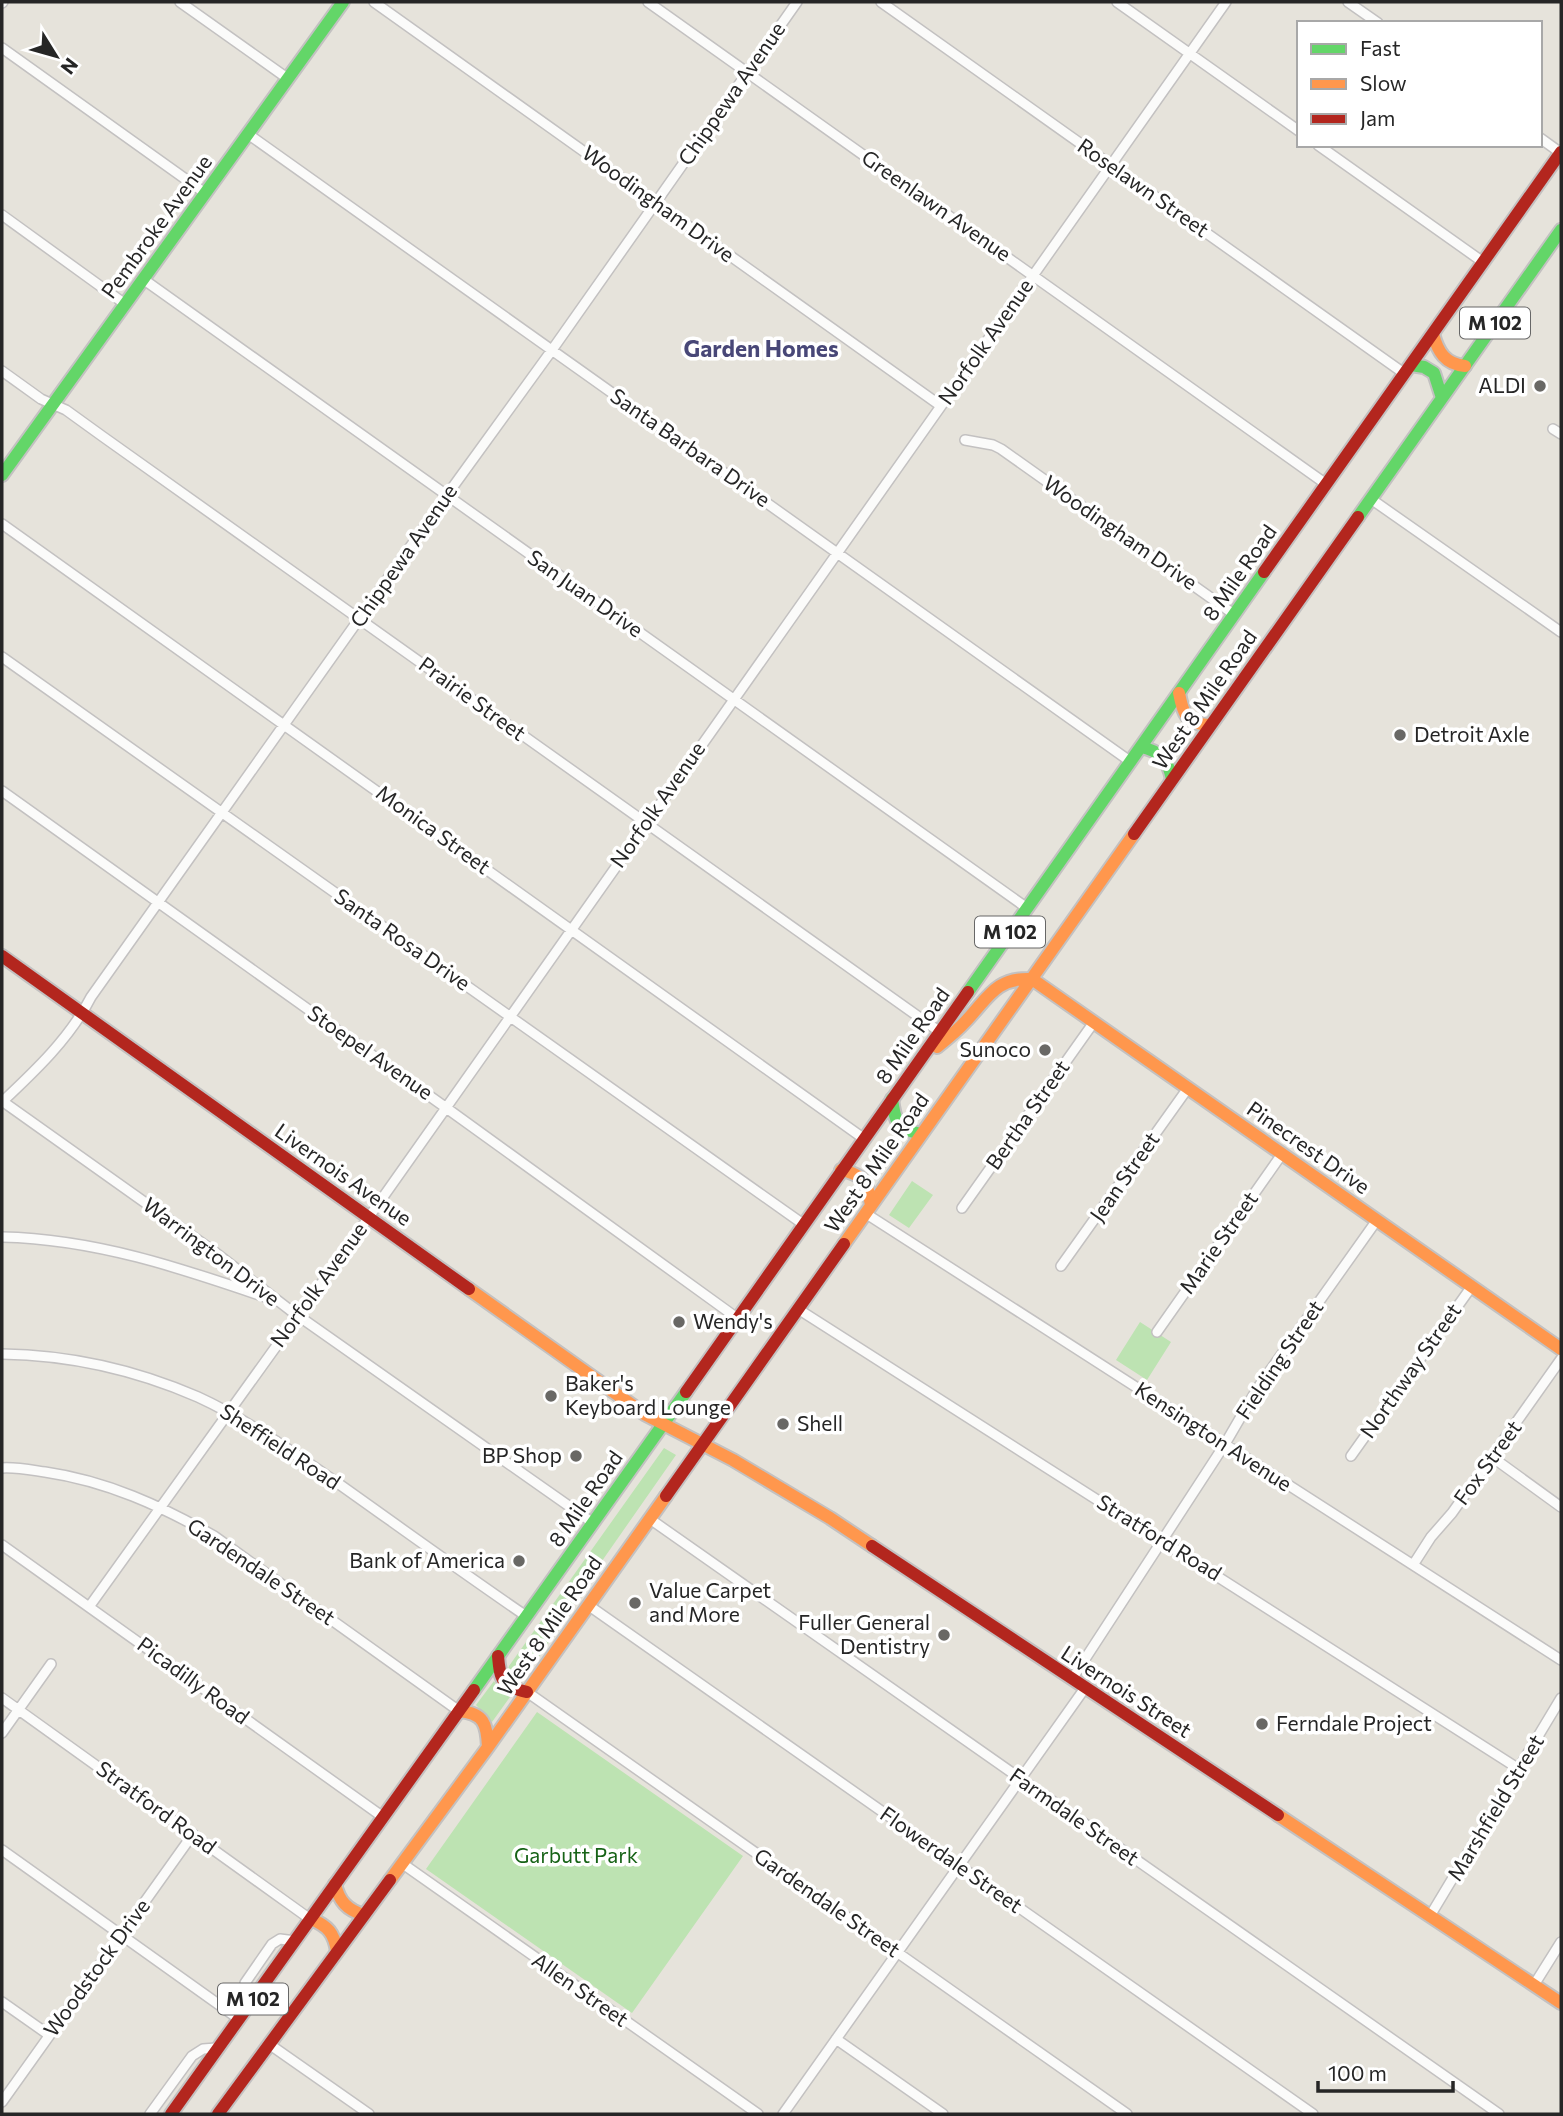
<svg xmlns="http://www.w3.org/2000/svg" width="1563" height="2116" font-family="Commissioner,sans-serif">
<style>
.green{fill:#bde3b2}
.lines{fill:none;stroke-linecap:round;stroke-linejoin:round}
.street-casing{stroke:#c3c1c1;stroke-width:12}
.fast-casing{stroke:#c3c1c1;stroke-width:16}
.slow-casing{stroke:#c3c1c1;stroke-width:16}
.jam-casing{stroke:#c3c1c1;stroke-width:16}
.street{stroke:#fbfbfa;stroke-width:9}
.fast{stroke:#63d668;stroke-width:12}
.slow{stroke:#ff974d;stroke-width:12}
.jam{stroke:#b3261e;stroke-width:12}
.poi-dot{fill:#696865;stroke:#fff;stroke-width:2.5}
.labels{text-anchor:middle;stroke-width:7;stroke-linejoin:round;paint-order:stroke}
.shield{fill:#fff;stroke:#676767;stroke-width:2}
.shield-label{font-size:19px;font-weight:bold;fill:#262626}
.street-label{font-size:21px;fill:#262626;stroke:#fff}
.poi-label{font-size:21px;fill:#262626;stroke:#fff;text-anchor:start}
.park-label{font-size:21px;fill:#176317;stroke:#fff}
.neighbourhood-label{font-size:23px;font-weight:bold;fill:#484777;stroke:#fff}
</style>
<rect width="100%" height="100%" fill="#e6e3db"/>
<!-- green -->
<path class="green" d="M912,1181L933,1195L909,1228L889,1215Z
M1140,1322L1171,1342L1147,1380L1116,1360Z
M664,1448L676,1455L581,1591L563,1622L524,1678L516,1683L507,1673L509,1666Z
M494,1681L501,1692L510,1697L492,1722L476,1705Z
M537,1712L743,1856L632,2013L426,1869Z"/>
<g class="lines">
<defs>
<path id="street" d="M180,2L287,78
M374,2L941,406
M648,2L1326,484
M881,2L1405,374
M1117,2L1299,131
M1348,2L1378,23
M2,3L3,2
M2,48L205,193
M248,134L1131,762
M1540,138L1561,153
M1318,145L1483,262
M2,215L125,304
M143,279L1027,908
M2,371L41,399L66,410L102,436L940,1032
M1553,429L1561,434
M965,440L993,445L1001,449L1235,615
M1371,499L1561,632
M2,524L863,1138
M2,657L803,1224
M2,791L445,1107L737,1318
M2,1101L216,1253L290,1310L593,1523
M2,1102C35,1071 70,1038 91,997L447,495L552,350L797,2
M962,1208L1094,1022
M865,1213L1561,1660
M2,1237C95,1239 181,1268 268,1298
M1061,1266L1188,1088
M798,1309L1519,1769
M1157,1332L1282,1154
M2,1354C69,1355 136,1370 198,1397C248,1420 294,1453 339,1484C401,1528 463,1573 526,1616
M1351,1456L1472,1286
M1492,1457L1561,1507
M2,1468C16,1467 31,1470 45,1472C107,1481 161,1506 214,1536L459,1711
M650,1519L1499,2114
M2,1545L383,1817
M1413,1565L1431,1537L1452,1513L1561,1359
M588,1605L1313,2114
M89,1607L369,1217L1226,2
M1072,1679L1225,1444L1257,1389L1377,1220
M527,1692L1127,2114
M2,1698L310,1919
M2,1733L51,1664
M2,1850L239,2019
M403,1864L758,2114
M1430,1916L1561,1698
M1534,1985L1561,1942
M252,2001L245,1987V1983L272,1944L280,1939L295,1941
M2,2002L49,2035
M836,2039L943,2114
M269,2044L369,2114
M2,2102L193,1834
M150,2114L192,2056L203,2049L216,2048
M783,2114L1085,1688"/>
<path id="fast" d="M1411,365L1424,367L1434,373L1442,398
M2,475L343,2
M1358,517L1561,230
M1141,747C1160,751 1168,760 1172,779
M968,992L1264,572
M892,1099C895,1122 897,1129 921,1134
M474,1690L686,1392"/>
<path id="slow" d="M1433,334C1438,352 1445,364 1465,366
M1179,693C1183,714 1186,724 1210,725
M1032,979L1561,1349
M937,1047C947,1039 957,1031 966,1021C988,998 996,977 1032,979
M841,1170C865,1175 867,1182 871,1205
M844,1244L1134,834
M469,1289L646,1415L733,1460L830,1518L872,1546
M459,1711C484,1713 487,1724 488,1747
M1278,1815L1561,2003
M390,1880L488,1747L666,1496
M335,1884C339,1901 347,1910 364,1915
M311,1919C328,1926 334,1933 337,1951"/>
<path id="jam" d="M1264,572L1561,152
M1134,834L1358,517
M2,956L469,1289
M686,1392L968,992
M666,1496L844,1244
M872,1546L1278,1815
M498,1656C500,1680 502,1687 527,1692
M171,2114L474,1690
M218,2114L390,1880"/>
</defs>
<!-- street casing -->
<use href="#street" class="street-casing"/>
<!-- fast casing -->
<use href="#fast" class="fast-casing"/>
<!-- slow casing -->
<use href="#slow" class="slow-casing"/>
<!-- jam casing -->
<use href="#jam" class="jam-casing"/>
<!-- street -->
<use href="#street" class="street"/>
<!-- fast -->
<use href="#fast" class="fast"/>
<!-- slow -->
<use href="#slow" class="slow"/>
<!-- jam -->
<use href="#jam" class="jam"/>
</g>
<!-- markers -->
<g class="poi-dot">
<circle cx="1540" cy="386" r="7"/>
<circle cx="1400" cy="735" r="7"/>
<circle cx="1045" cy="1050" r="7"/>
<circle cx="679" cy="1322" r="7"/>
<circle cx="551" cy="1396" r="7"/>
<circle cx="783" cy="1424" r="7"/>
<circle cx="576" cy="1456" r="7"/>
<circle cx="519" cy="1561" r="7"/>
<circle cx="635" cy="1603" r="7"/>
<circle cx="944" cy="1635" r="7"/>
<circle cx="1262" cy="1724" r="7"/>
</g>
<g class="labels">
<!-- shield labels -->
<g class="shield">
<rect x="1460" y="307.5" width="70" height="31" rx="5"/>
<rect x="975" y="916.5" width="70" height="31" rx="5"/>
<rect x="218" y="1983.5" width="70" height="31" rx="5"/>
</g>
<g class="shield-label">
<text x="1495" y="330">M 102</text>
<text x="1010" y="939">M 102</text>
<text x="253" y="2006">M 102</text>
</g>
<!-- street labels -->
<g class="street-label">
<text transform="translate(732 94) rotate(-55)" y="7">Chippewa Avenue</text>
<text transform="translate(1143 188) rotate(35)" y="7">Roselawn Street</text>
<text transform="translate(658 204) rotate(36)" y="7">Woodingham Drive</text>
<text transform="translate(936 206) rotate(35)" y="7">Greenlawn Avenue</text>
<text transform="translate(157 227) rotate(-54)" y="7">Pembroke Avenue</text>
<text transform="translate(986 342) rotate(-55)" y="7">Norfolk Avenue</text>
<text transform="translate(690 448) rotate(35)" y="7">Santa Barbara Drive</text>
<text transform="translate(1120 533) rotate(35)" y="7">Woodingham Drive</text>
<text transform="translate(404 556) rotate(-55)" y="7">Chippewa Avenue</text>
<text transform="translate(1240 573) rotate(-55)" y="7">8 Mile Road</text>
<text transform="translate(585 594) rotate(35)" y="7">San Juan Drive</text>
<text transform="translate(472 699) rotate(36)" y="7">Prairie Street</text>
<text transform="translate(1205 700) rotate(-55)" y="7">West 8 Mile Road</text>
<text transform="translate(658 805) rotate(-55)" y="7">Norfolk Avenue</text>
<text transform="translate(433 830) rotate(36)" y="7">Monica Street</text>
<text transform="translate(402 940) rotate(35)" y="7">Santa Rosa Drive</text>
<text transform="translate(913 1036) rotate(-55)" y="7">8 Mile Road</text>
<text transform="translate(370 1053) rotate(35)" y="7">Stoepel Avenue</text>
<text transform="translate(1028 1115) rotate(-55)" y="7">Bertha Street</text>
<text transform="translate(1308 1148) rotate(35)" y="7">Pinecrest Drive</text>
<text transform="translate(877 1163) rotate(-55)" y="7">West 8 Mile Road</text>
<text transform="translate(343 1175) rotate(35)" y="7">Livernois Avenue</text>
<text transform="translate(1125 1177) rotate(-55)" y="7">Jean Street</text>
<text transform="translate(1219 1243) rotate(-55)" y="7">Marie Street</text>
<text transform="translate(211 1252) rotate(37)" y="7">Warrington Drive</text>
<text transform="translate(319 1285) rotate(-54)" y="7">Norfolk Avenue</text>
<text transform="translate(1280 1360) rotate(-56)" y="7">Fielding Street</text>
<text transform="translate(1411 1371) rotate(-55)" y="7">Northway Street</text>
<text transform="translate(1213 1437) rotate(33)" y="7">Kensington Avenue</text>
<text transform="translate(280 1447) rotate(33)" y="7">Sheffield Road</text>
<text transform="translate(1488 1463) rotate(-54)" y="7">Fox Street</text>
<text transform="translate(586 1499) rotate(-55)" y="7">8 Mile Road</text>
<text transform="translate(1159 1538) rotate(32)" y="7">Stratford Road</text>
<text transform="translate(261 1572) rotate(34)" y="7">Gardendale Street</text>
<text transform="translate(550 1626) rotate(-55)" y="7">West 8 Mile Road</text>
<text transform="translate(193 1681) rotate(36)" y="7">Picadilly Road</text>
<text transform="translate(1126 1692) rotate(33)" y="7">Livernois Street</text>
<text transform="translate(156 1808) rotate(36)" y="7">Stratford Road</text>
<text transform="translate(1496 1808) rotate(-59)" y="7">Marshfield Street</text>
<text transform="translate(1074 1817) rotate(35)" y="7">Farmdale Street</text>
<text transform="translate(951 1860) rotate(35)" y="7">Flowerdale Street</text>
<text transform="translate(827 1903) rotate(35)" y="7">Gardendale Street</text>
<text transform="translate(97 1968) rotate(-54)" y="7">Woodstock Drive</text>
<text transform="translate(580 1990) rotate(35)" y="7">Allen Street</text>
</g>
<!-- poi labels -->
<g class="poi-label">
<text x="1526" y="393" text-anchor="end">ALDI</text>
<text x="1414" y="742">Detroit Axle</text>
<text x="1031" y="1057" text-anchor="end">Sunoco</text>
<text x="693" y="1329">Wendy's</text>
<text x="565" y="1391">Baker's<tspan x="565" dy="24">Keyboard Lounge</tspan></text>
<text x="797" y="1431">Shell</text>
<text x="562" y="1463" text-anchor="end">BP Shop</text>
<text x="505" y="1568" text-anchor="end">Bank of America</text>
<text x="649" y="1598">Value Carpet<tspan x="649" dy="24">and More</tspan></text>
<text x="930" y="1630" text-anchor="end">Fuller General<tspan x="930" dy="24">Dentistry</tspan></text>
<text x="1276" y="1731">Ferndale Project</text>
</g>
<!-- park labels -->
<g class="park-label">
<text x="576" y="1863">Garbutt Park</text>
</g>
<!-- neighbourhood labels -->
<g class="neighbourhood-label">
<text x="761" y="357">Garden Homes</text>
</g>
</g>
<!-- border -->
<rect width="1563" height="2116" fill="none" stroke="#262626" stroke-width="7"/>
<!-- legend -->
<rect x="1297" y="21" width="245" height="126" fill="#ffffff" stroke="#a8a8a8" stroke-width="2"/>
<rect x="1311" y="44" width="35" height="10" fill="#63d668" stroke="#a8a8a8" stroke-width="2"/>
<text x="1360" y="56" font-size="21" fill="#262626">Fast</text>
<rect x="1311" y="79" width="35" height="10" fill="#ff974d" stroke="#a8a8a8" stroke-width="2"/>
<text x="1360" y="91" font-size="21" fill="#262626">Slow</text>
<rect x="1311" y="114" width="35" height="10" fill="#b3261e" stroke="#a8a8a8" stroke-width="2"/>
<text x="1360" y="126" font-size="21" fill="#262626">Jam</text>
<!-- north arrow -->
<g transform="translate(56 56) rotate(127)" stroke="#ffffff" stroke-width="5" paint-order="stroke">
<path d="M0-5L12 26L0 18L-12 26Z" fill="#262626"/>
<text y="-10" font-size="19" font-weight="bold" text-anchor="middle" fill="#262626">N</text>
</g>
<!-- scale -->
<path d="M1318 2081v10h135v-10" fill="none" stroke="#262626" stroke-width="3.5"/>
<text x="1328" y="2081" font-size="21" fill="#262626" stroke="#ffffff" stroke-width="5" paint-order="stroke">100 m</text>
</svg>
